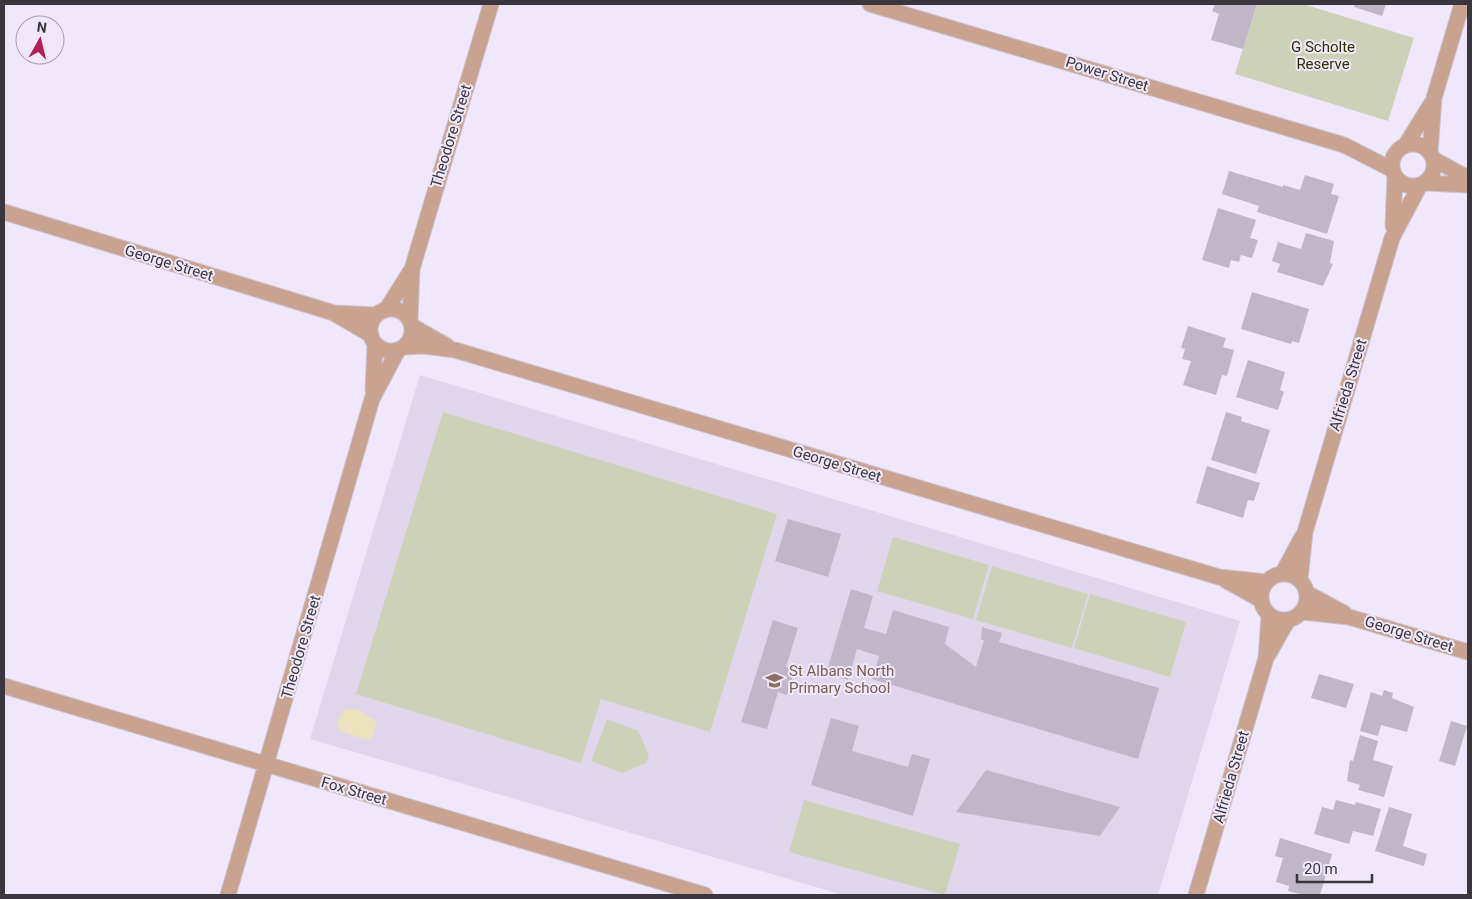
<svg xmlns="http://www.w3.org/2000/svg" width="1472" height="899" font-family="Roboto,sans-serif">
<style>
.education{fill:#dfd6eb}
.green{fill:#cdd1b7}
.sand{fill:#ece2bd}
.building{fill:#bfb7c8}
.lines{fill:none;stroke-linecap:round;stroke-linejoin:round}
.street-casing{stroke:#cbc4d4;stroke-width:17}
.street{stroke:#c9a38f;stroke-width:15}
.labels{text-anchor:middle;stroke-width:4;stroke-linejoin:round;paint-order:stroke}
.park-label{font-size:15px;fill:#2e3200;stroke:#f0e8fa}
.street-label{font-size:15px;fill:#39363d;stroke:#f0e8fa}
.education-label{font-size:15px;fill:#785e54;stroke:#f0e8fa;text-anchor:start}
</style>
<rect width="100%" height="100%" fill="#f0e8fa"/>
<!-- education -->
<path class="education" d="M420,375L1240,621L1158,895H843L310,739Z"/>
<!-- green -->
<path class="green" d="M1257,4H1303L1414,38L1388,121L1235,74Z
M443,412L777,514L710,732L601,699L581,763L356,694Z
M893,537L989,565L973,619L877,591Z
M992,566L1088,594L1072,648L976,620Z
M1090,594L1186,622L1170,677L1074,648Z
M607,719L638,731L649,755L646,763L622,773L591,761Z
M804,800L960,844L945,895L789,852Z"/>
<!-- sand -->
<path class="sand" d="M359,709L366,716L377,721L372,738L366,740L340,731L337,725L343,710Z"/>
<!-- building -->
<path class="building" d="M1215,4H1257L1243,49L1211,40L1219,14L1212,11Z
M1355,4H1386L1382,16L1354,7Z
M1229,171L1283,187V185L1300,190L1305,175L1334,184L1331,194L1339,196L1327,234L1257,212L1259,206L1222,194Z
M1218,208L1256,220L1250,238L1258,240L1252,258L1241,255L1239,262L1231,260L1229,268L1202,260Z
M1306,233L1334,241L1330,263L1333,264L1323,286L1277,272L1280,264L1272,261L1278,242L1301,249Z
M1252,292L1309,309L1299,343L1292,341L1291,344L1241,329Z
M1188,326L1226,338L1223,347L1234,350L1227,376L1222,375L1216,395L1183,385L1191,361L1182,359L1185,349L1181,348Z
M1248,360L1285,372L1280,390L1284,392L1278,410L1236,397Z
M1226,412L1242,417L1241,421L1270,430L1256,474L1211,460Z
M1207,466L1260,483L1254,501L1248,500L1243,518L1196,503Z
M788,519L841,534L828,577L775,561Z
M851,589L873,596L864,628L886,634L893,610L949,627L945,644L976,667L984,640H981L982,627L1002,633L999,642L1159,688L1138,759L872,679L879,656L857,649L848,680L826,674Z
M773,620L798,628L786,667L795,669L787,695L778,692L767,729L741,722Z
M1319,674L1354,684L1346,708L1311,698Z
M1384,690L1393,693L1392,698L1414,707L1407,732L1381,725L1378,736L1360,731L1371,692L1382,696Z
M831,718L859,726L852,751L908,767L912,754L930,759L913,816L811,785Z
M1451,721L1467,726L1455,766L1439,761Z
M1360,735L1378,741L1373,760L1393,766L1384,797L1358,790L1360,785L1347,781L1350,760L1353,761Z
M986,770L1120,807L1100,836L956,812Z
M1336,800L1355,805L1356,802L1381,809L1373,836L1353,831L1349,844L1314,834L1322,807L1333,810Z
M1389,807L1412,814L1403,846L1427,854L1424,866L1375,851Z
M1280,838L1332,854L1320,895H1303L1288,891L1289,886L1276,882L1283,858L1275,856Z"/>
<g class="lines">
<defs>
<path id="street" d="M870,4L1344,145L1393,170
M1392 165a21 21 0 1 1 42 0a21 21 0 1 1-42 0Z
M1405,146L1431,104
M1430,153L1434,98L1462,4
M1433,159L1468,178
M1426,183L1468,185
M4,212L334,313L376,315
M1393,226L1395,176
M370 330a21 21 0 1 1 42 0a21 21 0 1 1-42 0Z
M386,310L410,272
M335,314L371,335
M410,320L412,269L491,4
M412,326L447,346
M404,347L424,346L455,350L1219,577L1267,582
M373,390L375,344
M1282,574L1302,537
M1261 597a23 23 0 1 1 46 0a23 23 0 1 1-46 0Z
M1225,580L1261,600
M1300,580L1305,532L1392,238L1420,185
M1307,593L1344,613
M1303,612L1349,617L1468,652
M1268,655L1288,620
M4,686L705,895
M228,895L372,399L398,350
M1196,895L1266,658L1269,615"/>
</defs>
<!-- street casing -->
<use href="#street" class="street-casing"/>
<!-- street -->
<use href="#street" class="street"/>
</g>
<!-- icons -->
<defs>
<symbol id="school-bare" viewBox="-9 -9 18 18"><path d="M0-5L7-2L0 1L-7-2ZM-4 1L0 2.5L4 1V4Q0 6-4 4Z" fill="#8d6e63" stroke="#f0e8fa" stroke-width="2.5" paint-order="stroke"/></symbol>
</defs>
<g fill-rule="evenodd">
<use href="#school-bare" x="762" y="668" width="25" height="25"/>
</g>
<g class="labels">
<!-- park labels -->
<g class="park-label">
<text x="1323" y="52">G Scholte<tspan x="1323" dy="17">Reserve</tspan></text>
</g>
<!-- street labels -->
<g class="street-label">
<text transform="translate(1107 74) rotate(17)" y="5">Power Street</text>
<text transform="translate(451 136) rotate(-73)" y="5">Theodore Street</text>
<text transform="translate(169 263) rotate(17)" y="5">George Street</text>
<text transform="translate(1348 385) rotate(-73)" y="5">Alfrieda Street</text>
<text transform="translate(837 464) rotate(17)" y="5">George Street</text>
<text transform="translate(1409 634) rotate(17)" y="5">George Street</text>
<text transform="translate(301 647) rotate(-74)" y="5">Theodore Street</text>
<text transform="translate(1231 777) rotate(-74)" y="5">Alfrieda Street</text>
<text transform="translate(354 791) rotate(16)" y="5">Fox Street</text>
</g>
<!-- education labels -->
<g class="education-label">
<text x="789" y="676">St Albans North<tspan x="789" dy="17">Primary School</tspan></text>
</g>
</g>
<!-- border -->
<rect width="1472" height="899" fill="none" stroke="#39363d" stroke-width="10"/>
<!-- north arrow -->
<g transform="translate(40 40) rotate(8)"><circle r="24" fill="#f0e8fa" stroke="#a7a1ae"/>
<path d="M0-4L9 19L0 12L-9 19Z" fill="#b12051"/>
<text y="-8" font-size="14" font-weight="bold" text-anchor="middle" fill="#39363d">N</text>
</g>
<!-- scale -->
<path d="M1297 874v8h75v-8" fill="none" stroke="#39363d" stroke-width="2.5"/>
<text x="1304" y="874" font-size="15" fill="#39363d" stroke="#f0e8fa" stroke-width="4" paint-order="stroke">20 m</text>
</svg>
